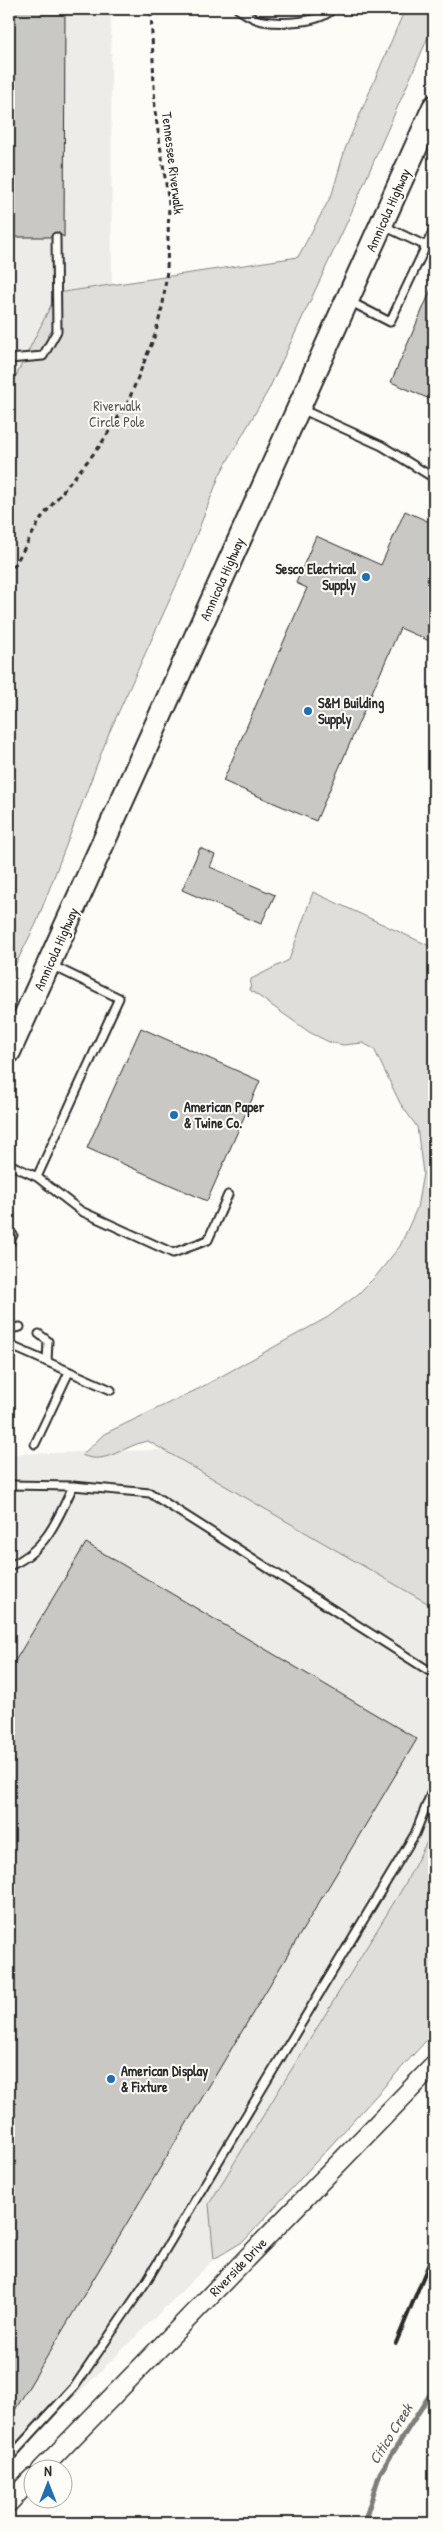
<svg xmlns="http://www.w3.org/2000/svg" width="443" height="2532" font-family="'Patrick Hand',sans-serif">
<style>
.built{fill:#edece8}
.green{fill:#dfdeda;stroke:#858482}
.lines{fill:none;stroke-linecap:round;stroke-linejoin:round}
.stream{stroke:#7e7d7b;stroke-width:5}
.building{fill:#c9c8c4;stroke:#2b2b2b}
.service-casing{stroke:#2b2b2b;stroke-width:11}
.tertiary-casing{stroke:#2b2b2b;stroke-width:21}
.primary-casing{stroke:#2b2b2b;stroke-width:26}
.path{stroke:#2b2b2b;stroke-width:3;stroke-dasharray:5 4;stroke-linecap:butt}
.service{stroke:#fdfcf7;stroke-width:7}
.tertiary{stroke:#fdfcf7;stroke-width:18}
.primary{stroke:#fdfcf7;stroke-width:22}
.rail{stroke:#2b2b2b;stroke-width:4}
.poi-dot{fill:#1f6fb2;stroke:#fdfcf7;stroke-width:2}
.labels{text-anchor:middle;stroke-width:4;stroke-linejoin:round;paint-order:stroke}
.street-label{font-size:14px;fill:#2b2b2b;stroke:#fdfcf7}
.park-label{font-size:14px;fill:#585857;stroke:#fdfcf7}
.poi-label{font-size:14px;font-weight:bold;fill:#2b2b2b;stroke:#fdfcf7;text-anchor:start}
.water-label{font-size:15px;font-style:italic;fill:#5b5b5a;stroke:#fdfcf7}
</style>
<rect width="100%" height="100%" fill="#fdfcf7"/>
<filter id="ink" filterUnits="userSpaceOnUse"><feTurbulence type="fractalNoise" baseFrequency=".02" numOctaves="2"/><feDisplacementMap in="SourceGraphic" scale="10" xChannelSelector="R" yChannelSelector="G"/><feConvolveMatrix kernelMatrix="1 2 1 2 8 2 1 2 1" color-interpolation-filters="sRGB"/></filter>
<g filter="url(#ink)">
<!-- built -->
<path class="built" d="M9,9H111L112,339L9,493Z
M164,1450L434,1606V1828L404,1886L210,2204L214,2259L9,2462V1454Z"/>
<!-- green -->
<path class="green" d="M405,9H434V21L426,42L348,220L269,389L220,474L181,575L109,733L36,924L9,977V390L57,293L298,257L332,194L345,149Z
M313,892L434,948V1607L148,1441C124,1445 106,1466 82,1455L104,1434L200,1388L328,1317L357,1295L376,1276L400,1246L417,1208L423,1173L417,1127L400,1103L374,1049L363,1043L343,1045L329,1042L309,1032L250,990L251,979L289,960Z
M434,1828V2032L244,2241L214,2259L209,2204L404,1886Z"/>
<g class="lines">
<!-- stream -->
<path class="stream" d="M364,2523L380,2473L434,2388"/>
</g>
<!-- building -->
<path class="building" d="M9,9H65L64,237L56,232L51,237H9Z
M434,283V401L391,382Z
M405,511L434,524V643L400,628L316,821L223,781L307,588L296,583L316,536L381,565Z
M200,848L215,855L210,867L275,895L261,924L182,890Z
M141,1028L260,1081L207,1201L87,1148Z
M86,1543L417,1739L9,2420V1671Z"/>
<g class="lines">
<defs>
<path id="service" d="M238,9C246,14 254,20 263,21C281,24 321,23 332,9
M384,226L426,246L434,229
M349,301L390,322L426,246
M9,359L43,356L57,331L56,237
M301,409L382,446L434,478
M9,1164L37,1177L81,1211L173,1253L208,1240L228,1195
M37,1177L119,998L51,965
M9,1244L13,1235
M9,1329L20,1327
M39,1334L48,1341L47,1362
M9,1345L111,1390
M35,1444L69,1372
M9,1485L73,1486C58,1519 45,1552 9,1566
M73,1486L150,1493L434,1674
M9,2458L75,2386L146,2282L415,1834L434,1786"/>
<path id="tertiary" d="M41,2470L434,2065
M9,2503L32,2478"/>
<path id="primary" d="M9,1052L434,107"/>
</defs>
<!-- service casing -->
<use href="#service" class="service-casing"/>
<!-- tertiary casing -->
<use href="#tertiary" class="tertiary-casing"/>
<!-- primary casing -->
<use href="#primary" class="primary-casing"/>
<!-- path -->
<path class="path" d="M9,575L42,517L99,447L128,402L155,335L163,304L167,270L169,204L155,111L151,9"/>
<!-- service -->
<use href="#service" class="service"/>
<!-- tertiary -->
<use href="#tertiary" class="tertiary"/>
<!-- primary -->
<use href="#primary" class="primary"/>
<!-- rail -->
<path class="rail" d="M396,2343L434,2251"/>
</g>
</g>
<!-- markers -->
<g class="poi-dot">
<circle cx="366" cy="577" r="5"/>
<circle cx="308" cy="711" r="5"/>
<circle cx="174" cy="1115" r="5"/>
<circle cx="111" cy="2079" r="5"/>
</g>
<g class="labels">
<!-- street labels -->
<g class="street-label">
<text transform="translate(173 163) rotate(83)" y="5">Tennessee Riverwalk</text>
<text transform="translate(388 210) rotate(-66)" y="5">Amnicola Highway</text>
<text transform="translate(222 579) rotate(-66)" y="5">Amnicola Highway</text>
<text transform="translate(56 949) rotate(-66)" y="5">Amnicola Highway</text>
<text transform="translate(238 2267) rotate(-46)" y="5">Riverside Drive</text>
</g>
<!-- park labels -->
<g class="park-label">
<text x="117" y="411">Riverwalk<tspan x="117" dy="16">Circle Pole</tspan></text>
</g>
<!-- poi labels -->
<g class="poi-label">
<text x="356" y="574" text-anchor="end">Sesco Electrical<tspan x="356" dy="16">Supply</tspan></text>
<text x="318" y="708">S&amp;M Building<tspan x="318" dy="16">Supply</tspan></text>
<text x="184" y="1112">American Paper<tspan x="184" dy="16">&amp; Twine Co.</tspan></text>
<text x="121" y="2076">American Display<tspan x="121" dy="16">&amp; Fixture</tspan></text>
</g>
<!-- water labels -->
<g class="water-label">
<text transform="translate(391 2434) rotate(-58)" y="5">Citico Creek</text>
</g>
</g>
<!-- margin -->
<rect width="443" height="2532" fill="none" stroke="#fdfcf7" stroke-width="30"/>
<rect x="15" y="15" width="413" height="2502" fill="none" stroke="#2b2b2b" stroke-width="2" filter="url(#ink)"/>
<!-- north arrow -->
<g transform="translate(48 2484)"><circle r="24" fill="#fdfcf7" stroke="#a9a8a5"/>
<path d="M0-4L9 19L0 12L-9 19Z" fill="#1f6fb2"/>
<text y="-8" font-size="14" font-weight="bold" text-anchor="middle" fill="#2b2b2b">N</text>
</g>
</svg>
